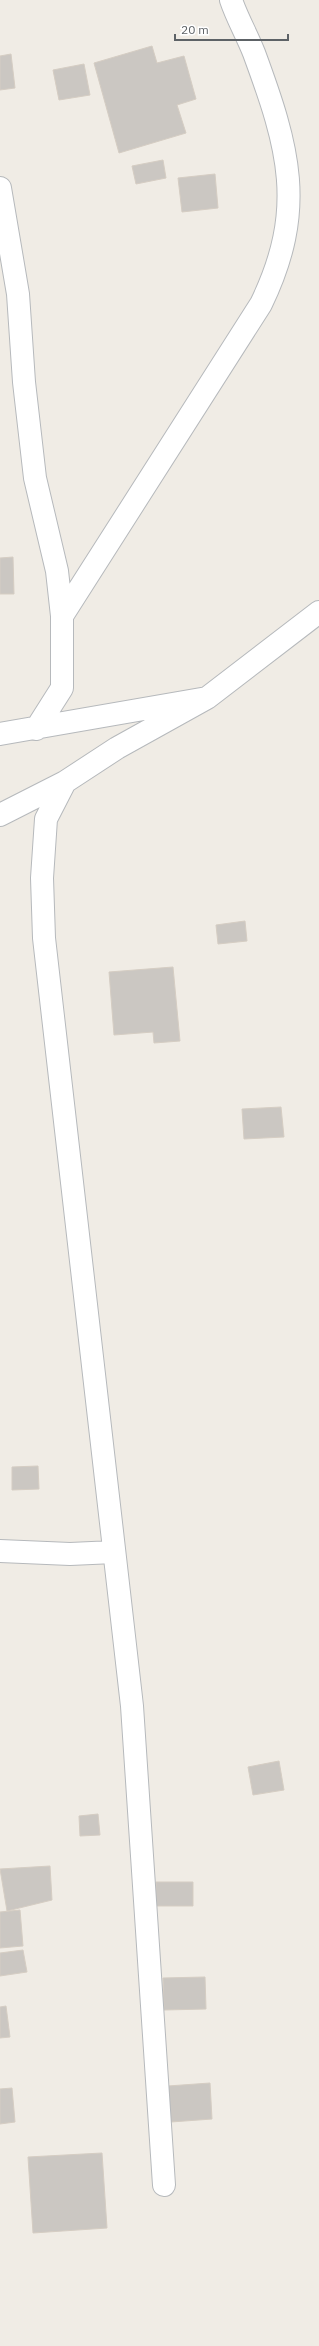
<svg xmlns="http://www.w3.org/2000/svg" width="319" height="2346" font-family="'IBM Plex Sans',sans-serif">
<style>
.building{fill:#cbc7c2;stroke:#d5cdc3}
.lines{fill:none;stroke-linecap:round;stroke-linejoin:round}
.minor-casing{stroke:#b6b9bc;stroke-width:24}
.minor{stroke:#fff;stroke-width:22}
</style>
<rect width="100%" height="100%" fill="#f0ece5"/>
<!-- building -->
<path class="building" d="M152,46L157,63L184,56L196,99L177,105L186,133L119,153L94,63Z
M11,54L15,88L0,90V56Z
M84,64L90,95L59,100L53,70Z
M163,160L166,178L136,184L132,166Z
M215,174L218,208L182,212L178,178Z
M13,557L14,594H0V558Z
M245,921L247,941L218,944L216,925Z
M173,967L180,1041L154,1043L153,1032L114,1035L109,972Z
M281,1107L284,1137L244,1139L242,1109Z
M38,1466L39,1489L12,1490V1467Z
M279,1761L284,1790L253,1795L248,1767Z
M98,1814L100,1835L80,1836L79,1816Z
M50,1866L52,1900L7,1911L0,1869Z
M156,1882H193V1906H156Z
M20,1910L23,1946L0,1948V1912Z
M23,1950L27,1972L0,1976V1953Z
M205,1977L206,2009L164,2010L163,1978Z
M6,2006L10,2037L0,2038V2007Z
M210,2083L212,2119L171,2122L168,2086Z
M12,2088L15,2122L0,2124V2089Z
M102,2153L107,2228L33,2233L28,2157Z"/>
<g class="lines">
<defs>
<path id="minor" d="M0,188L18,294L24,382L35,478L57,571L62,616V688L36,729
M62,616L261,304C307,209 289,148 254,53C247,35 237,18 231,0
M0,734L207,698L319,612
M0,815L65,782
M0,1551L70,1554L114,1552
M164,2185L132,1706L44,938L42,878L46,819L65,782L117,748L207,698"/>
</defs>
<!-- minor casing -->
<use href="#minor" class="minor-casing"/>
<!-- minor -->
<use href="#minor" class="minor"/>
</g>
<!-- scale -->
<path d="M175 34v6h113v-6" fill="none" stroke="#5d6266" stroke-width="2"/>
<text x="181" y="34" font-size="12" fill="#5d6266" stroke="#ffffff" stroke-width="3" paint-order="stroke">20 m</text>
</svg>
